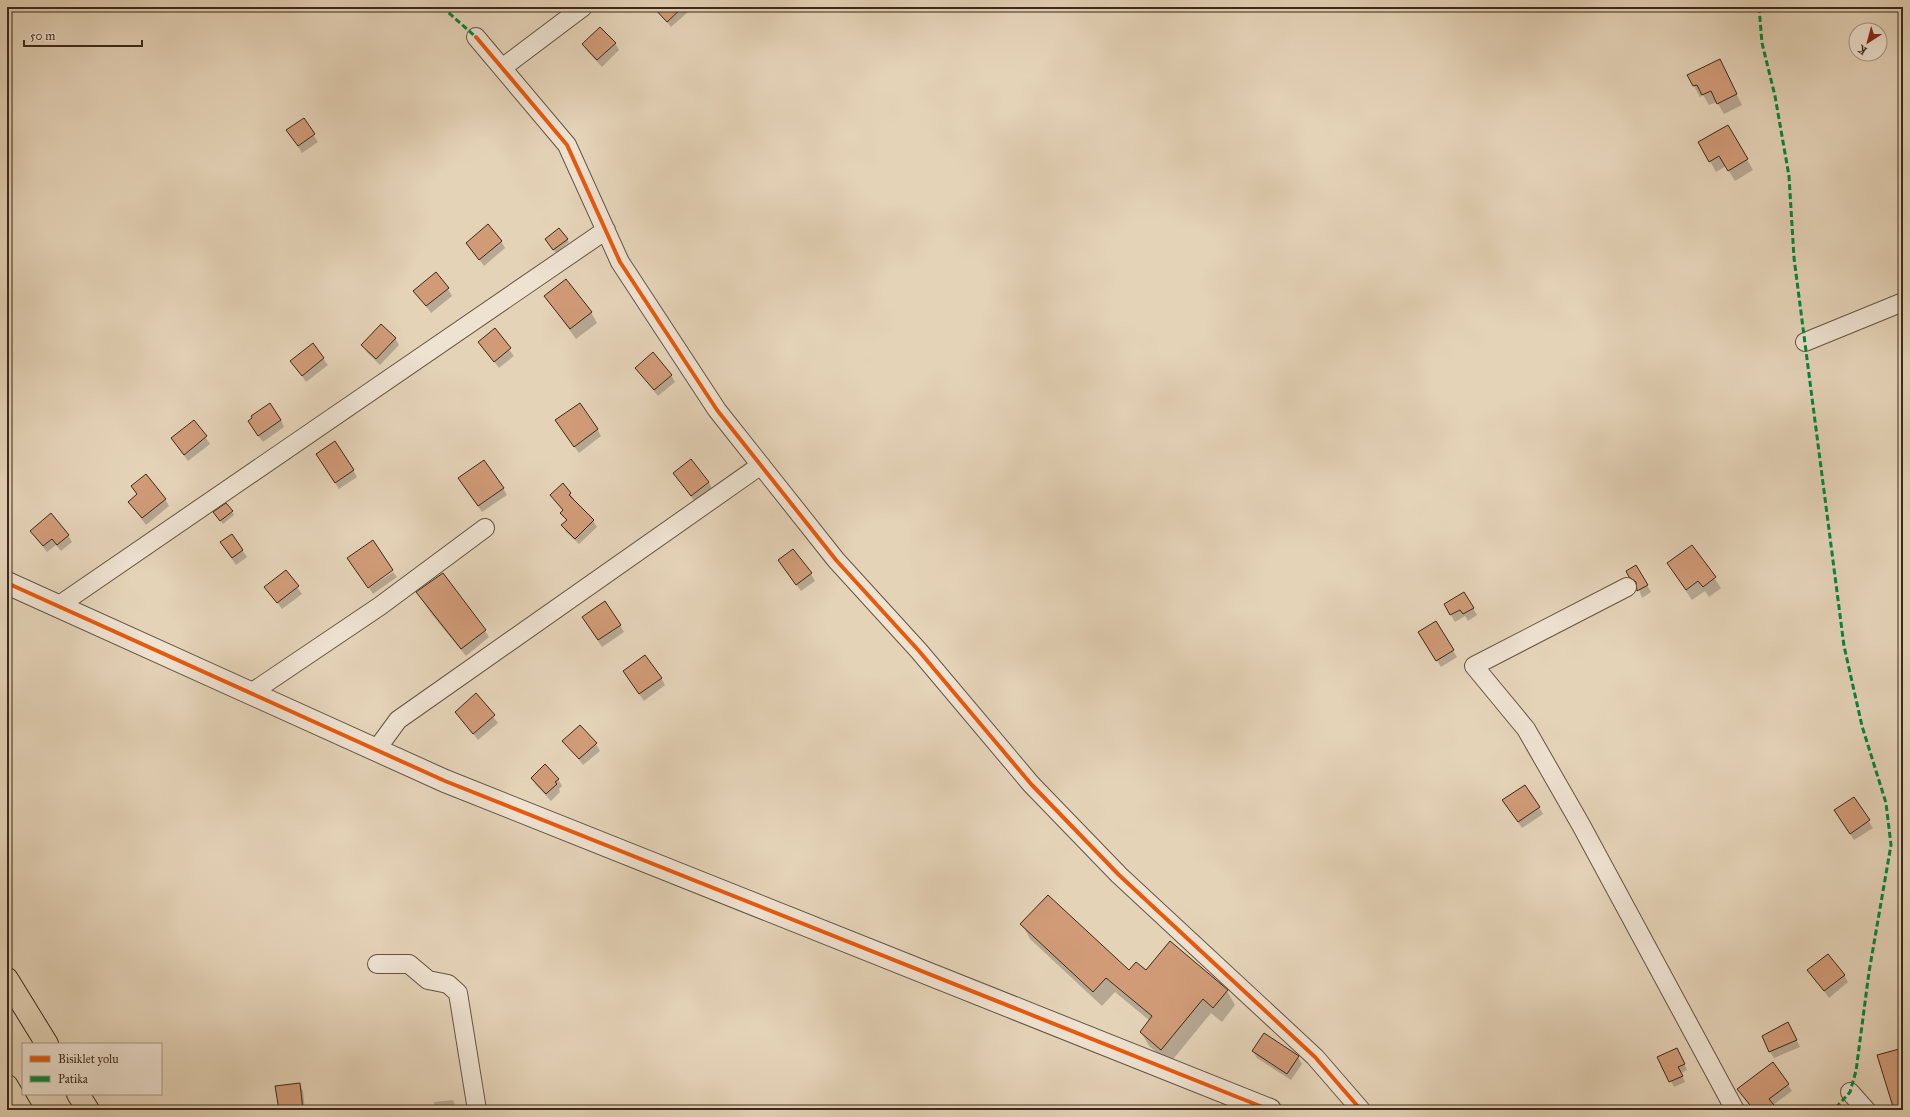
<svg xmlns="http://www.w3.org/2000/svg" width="1910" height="1117" font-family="'IM FELL Great Primer',serif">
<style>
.shadow{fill:#0003}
.building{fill:#d19b78;stroke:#3b2a19}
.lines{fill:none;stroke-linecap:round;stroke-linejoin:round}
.minor-casing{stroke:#665441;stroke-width:20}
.tertiary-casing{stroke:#665441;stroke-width:24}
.trunk-casing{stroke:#3b2a19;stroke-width:24}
.minor{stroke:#eee2d1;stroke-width:18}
.tertiary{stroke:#eee2d1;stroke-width:22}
.trunk{stroke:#e5d3b8;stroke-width:22}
.quiet{stroke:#00873e;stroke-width:3;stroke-dasharray:6 3;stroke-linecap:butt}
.cycleway-casing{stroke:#eee2d1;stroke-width:6}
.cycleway{stroke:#e8590c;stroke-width:4}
</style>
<rect width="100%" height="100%" fill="#e5d3b8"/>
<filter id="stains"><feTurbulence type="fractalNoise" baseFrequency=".005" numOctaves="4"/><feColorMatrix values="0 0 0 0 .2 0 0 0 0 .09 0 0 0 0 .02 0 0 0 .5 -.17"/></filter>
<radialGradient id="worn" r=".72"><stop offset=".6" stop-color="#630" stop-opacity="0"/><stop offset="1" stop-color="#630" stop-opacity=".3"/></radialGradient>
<!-- shadow -->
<path class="shadow" d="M654,7H685L688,12L671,27Z
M615,43L619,50L602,67L587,51L583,45Z
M1720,61L1742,105L1724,114L1717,102L1709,105L1703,95L1700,97L1688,75Z
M303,119L318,142L302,153L292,137Z
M1728,126L1753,170L1735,181L1726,166L1716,172L1699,142Z
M567,239L569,242L556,253L546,240Z
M501,241L505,248L484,266L467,243Z
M448,289L452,296L431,313L415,291Z
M545,296L591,312L597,323L576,339Z
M494,330L514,356L499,368L479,342Z
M395,338L399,345L380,365L367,352L363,345Z
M313,345L328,365L306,382L292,361Z
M636,368L671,375L675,382L658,396Z
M1903,388V399L1899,390Z
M281,420L284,427L263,442L253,428Z
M194,421L210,444L188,461L172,439Z
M560,427L597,429L601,436L579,453Z
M321,461L353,470L357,477L339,489Z
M674,473L709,482L712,489L695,502Z
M463,485L503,488L507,495L482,512Z
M132,486L165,499L169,506L146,525L129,502L137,495Z
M570,493L574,499L573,501L593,521L597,527L579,544L566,532L563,526L567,521L561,513L564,511L551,495Z
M232,512L234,515L223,524L216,516Z
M31,531L68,535L72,542L61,551L56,545L47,552Z
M232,535L247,557L236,565L221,543Z
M1692,546L1721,588L1709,597L1705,591L1692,600L1668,564Z
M1636,566L1651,592L1642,598L1638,586L1634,584L1627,572Z
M783,567L811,574L815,581L801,591Z
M286,572L302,594L282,609L266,587Z
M393,572L397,577L373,594L369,588Z
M417,593L485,631L489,637L466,656L433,616Z
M1464,593L1477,615L1468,621L1465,616L1455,622L1445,605Z
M1436,622L1457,657L1441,667L1420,632Z
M587,624L620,625L624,632L602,647Z
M624,672L661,678L665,685L644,701Z
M476,695L498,723L478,740L456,712Z
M564,741L596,744L600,751L583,765Z
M532,778L558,779L562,786L559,789L560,792L551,801L536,785Z
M1853,798L1873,828L1854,840L1835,810Z
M1508,807H1539L1543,814L1522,828Z
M1022,924L1129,972H1146L1227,991L1235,1005L1222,1022L1211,1013L1170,1063L1149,1046L1141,1032L1150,1021L1115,992L1102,1006L1030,939Z
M1809,970L1844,975L1848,982L1829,998Z
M1792,1030L1800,1047L1774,1058L1770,1052Z
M1253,1051L1298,1057L1302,1064L1291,1080L1257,1058Z
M1680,1055L1687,1070L1681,1073L1685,1082L1674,1087L1658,1057Z
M299,1084L303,1091L305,1110H280Z
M1788,1085L1792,1091L1773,1105L1777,1110H1753L1738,1089Z
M453,1100L457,1110H435L434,1102Z"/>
<!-- building -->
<path class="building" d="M653,7H683L667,22Z
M600,27L616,43L597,60L582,44Z
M1720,59L1737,94L1717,104L1711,91L1702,95L1697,85L1693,86L1687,75Z
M304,118L315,134L298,146L286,130Z
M1728,125L1748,159L1728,171L1719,156L1709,162L1698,142Z
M488,224L502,241L479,260L466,243Z
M559,228L568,239L553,250L545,239Z
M436,272L449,288L426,306L413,291Z
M566,279L592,312L570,329L544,296Z
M381,324L396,338L376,359L361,345Z
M495,328L511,348L494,362L478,342Z
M313,343L324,358L302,376L290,361Z
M653,352L672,375L654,390L635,368Z
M270,403L281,420L258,436L248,421L252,418L251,416Z
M580,403L598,429L574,447L555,420Z
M194,420L207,436L184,455L171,438Z
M335,441L354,470L335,483L316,454Z
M691,459L709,482L691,496L673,473Z
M484,460L504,488L478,506L458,478Z
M146,474L166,499L142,518L128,502L137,494L131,486Z
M563,483L571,493L569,495L594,520L575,539L561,525L567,520L560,513L563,510L550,495Z
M226,503L233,511L220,521L213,512Z
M51,513L69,535L57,545L52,539L43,546L30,531Z
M232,534L243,550L232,558L220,542Z
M373,540L393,570L368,588L347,558Z
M1692,545L1716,577L1703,587L1698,581L1686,590L1667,563Z
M793,549L812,573L796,585L778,560Z
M1636,565L1648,585L1637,591L1636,582L1629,577L1626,571Z
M286,570L299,586L277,603L264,587Z
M443,573L486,630L461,649L416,592Z
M1464,592L1474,608L1463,614L1460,610L1450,615L1444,604Z
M605,601L621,625L598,640L582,617Z
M1436,621L1454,650L1436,661L1418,632Z
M645,655L662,678L639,694L623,671Z
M476,693L495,715L473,734L455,712Z
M580,725L597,743L579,759L562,741Z
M545,764L559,779L555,782L557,784L546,794L531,778Z
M1525,785L1540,807L1518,822L1502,800Z
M1854,797L1870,820L1850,834L1834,810Z
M1048,895L1129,970L1136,962L1146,970L1170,941L1228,990L1213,1008L1203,999L1161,1050L1140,1032L1152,1016L1106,978L1093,992L1020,924Z
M1828,954L1845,975L1824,991L1807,970Z
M1788,1022L1797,1040L1769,1052L1762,1036Z
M1264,1033L1299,1056L1287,1074L1252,1051Z
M1677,1048L1685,1064L1678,1067L1683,1076L1669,1082L1657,1057Z
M1903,1048V1110H1894L1877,1055Z
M1773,1062L1789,1084L1769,1099L1778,1110H1754L1737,1089Z
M300,1083L303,1110H279L275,1086Z"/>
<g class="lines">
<defs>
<path id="minor" d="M476,37L567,145L620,262L717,410L836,560L919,651L1031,784L1119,875L1315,1057L1361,1110
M502,68L583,7
M1805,342L1903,302
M1627,587L1474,666L1526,729L1581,825L1735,1110
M58,606L606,230
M251,693L380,606L485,528
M376,750L398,720L761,465
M377,964H409L428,980L448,984L458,993L477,1110
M1850,1092L1866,1110"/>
<path id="tertiary" d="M7,583L445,781L1270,1110"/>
<path id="trunk" d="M7,979L47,1044
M7,1086L21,1110
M78,1094L88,1110"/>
</defs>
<!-- minor casing -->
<use href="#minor" class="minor-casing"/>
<!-- tertiary casing -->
<use href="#tertiary" class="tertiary-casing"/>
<!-- trunk casing -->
<use href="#trunk" class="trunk-casing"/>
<!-- minor -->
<use href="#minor" class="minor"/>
<!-- tertiary -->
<use href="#tertiary" class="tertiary"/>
<!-- trunk -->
<use href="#trunk" class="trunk"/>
<!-- quiet -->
<path class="quiet" d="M442,7L476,37
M1759,7L1762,43L1775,96L1789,176L1794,258L1844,646L1862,726L1886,803L1891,845L1869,972L1856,1071L1850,1092L1834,1110"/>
<defs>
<path id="cycleway" d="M476,37L567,145L620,262L717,410L836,560L919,651L1031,784L1119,875L1315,1057L1361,1110
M7,583L445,781L1270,1110"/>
</defs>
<!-- cycleway casing -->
<use href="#cycleway" class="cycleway-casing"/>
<!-- cycleway -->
<use href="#cycleway" class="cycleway"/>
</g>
<!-- margin -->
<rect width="1910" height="1117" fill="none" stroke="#e5d3b8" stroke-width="24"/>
<rect x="8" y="8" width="1894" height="1101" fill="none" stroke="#3b2a19" stroke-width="2"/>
<rect x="12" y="12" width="1886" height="1093" fill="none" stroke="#3b2a19"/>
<!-- legend -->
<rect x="22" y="1043" width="140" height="52" fill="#eee2d1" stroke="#a69887"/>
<rect x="30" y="1056" width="20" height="6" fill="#e8590c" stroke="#a69887"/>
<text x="58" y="1063" font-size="12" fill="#3b2a19">Bisiklet yolu</text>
<rect x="30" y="1076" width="20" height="6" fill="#00873e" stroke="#a69887"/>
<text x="58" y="1083" font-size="12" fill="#3b2a19">Patika</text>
<!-- north arrow -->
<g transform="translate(1868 42) rotate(216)"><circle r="19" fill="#eee2d1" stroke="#a69887"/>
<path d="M0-3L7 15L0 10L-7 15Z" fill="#8f2418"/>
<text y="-6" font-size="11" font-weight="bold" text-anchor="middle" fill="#3b2a19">K</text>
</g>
<!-- scale -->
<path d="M24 40v6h118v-6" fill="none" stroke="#3b2a19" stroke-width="2"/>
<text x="30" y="40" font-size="12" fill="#3b2a19" stroke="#eee2d1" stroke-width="3" paint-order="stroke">50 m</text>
<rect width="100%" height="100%" filter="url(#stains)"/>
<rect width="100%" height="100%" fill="url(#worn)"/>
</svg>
